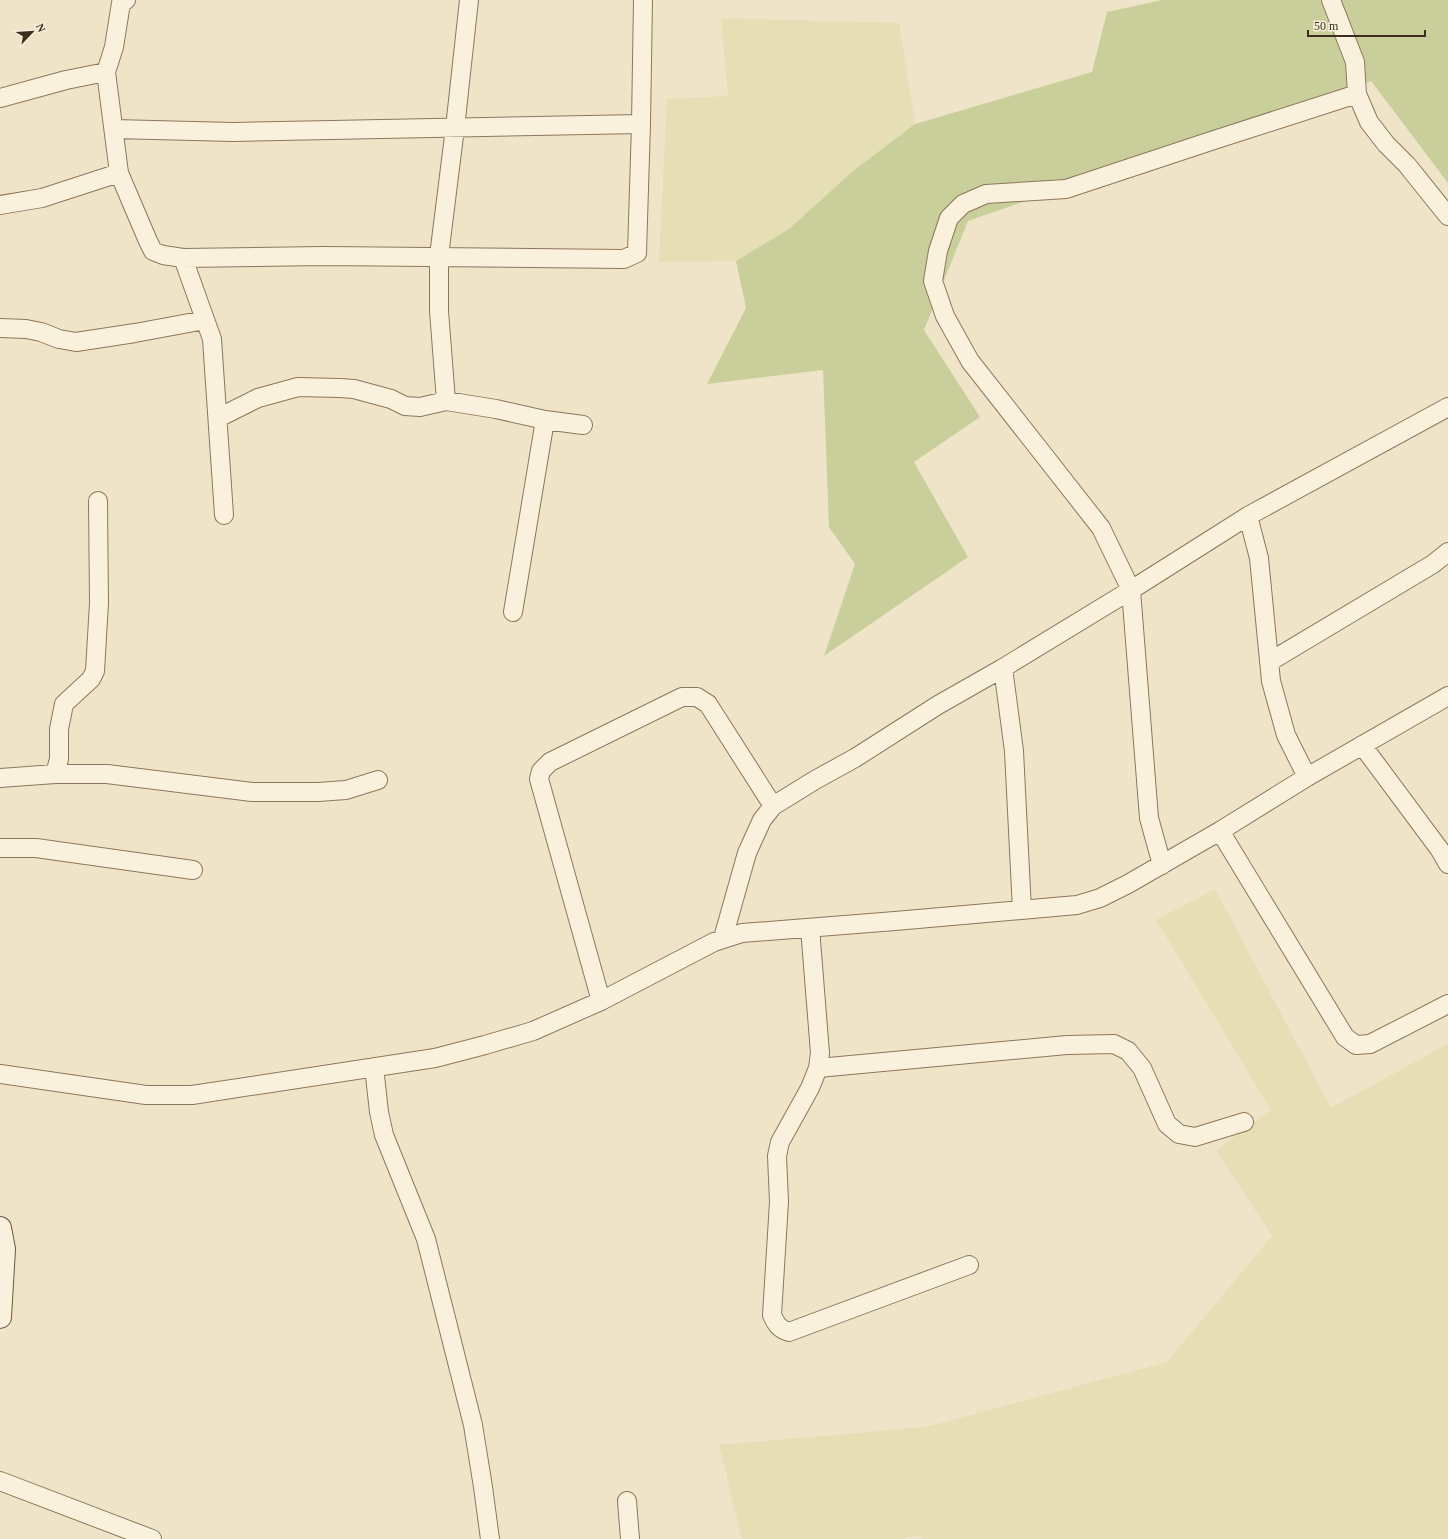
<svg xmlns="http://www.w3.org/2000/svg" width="1448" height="1539" font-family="Georgia,serif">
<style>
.farmland{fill:#e6deb5}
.green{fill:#c9cf9b}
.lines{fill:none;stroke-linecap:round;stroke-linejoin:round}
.street-casing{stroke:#8d765c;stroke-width:20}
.secondary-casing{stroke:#6f573f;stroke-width:24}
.street{stroke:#faf1dc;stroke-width:18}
.secondary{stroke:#faf1dc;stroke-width:22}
</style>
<rect width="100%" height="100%" fill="#f0e4c8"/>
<!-- farmland -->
<path class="farmland" d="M721,18L899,23L915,124L853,171L789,229L736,261L659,262L667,99L728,96Z
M1215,889L1331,1108L1448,1044V1539H922L918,1535L903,1539H742L719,1445L926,1427L1167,1362L1272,1236L1216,1150L1271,1110L1156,920Z"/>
<!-- green -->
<path class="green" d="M1162,0H1448V183L1371,81L968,221L924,330L980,417L914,462L968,557L824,656L855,564L829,527L823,370L707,384L746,308L736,261L789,229L853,171L915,124L1092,72L1107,12Z"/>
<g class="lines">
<defs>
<path id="street" d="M1331,0L1355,62L1357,94L1369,122L1386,144L1407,165L1448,216
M106,72L119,173L148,241L153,251L163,255L183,258L324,256L624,259L637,253L641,124L643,0
M1357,94L1211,141L1066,189L986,194L963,204L949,218L938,251L933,281L945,316L970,361L1101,528L1131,590L1248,516L1448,407
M0,98L66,80L106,72L114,47L121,3L126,0
M114,129L233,132L641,124
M0,205L42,198L119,173
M183,258L212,339L224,515
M0,328L26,329L41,332L59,339L76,342L135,333L205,320
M446,401L439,311V256L455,128L469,0
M218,418L258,398L298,387L340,388L354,389L391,399L405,406L420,407L446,401L496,409L545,420L583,425
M1248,516L1259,558L1271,681L1286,735L1307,777
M513,612L545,420
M1269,662L1433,564L1448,552
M1003,668L1014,751L1022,910
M1362,745L1440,850L1448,864
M55,774L59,759V729L64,704L91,679L95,671L99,603L98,501
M0,778L55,774H107L252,792H318L346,790L378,780
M1220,831L1345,1037L1356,1045L1370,1044L1448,1004
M0,848H36L193,870
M810,928L820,1053L818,1068L810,1088L780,1142L777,1156L779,1202L772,1315C776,1324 779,1329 789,1332L969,1265
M723,938L747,853L762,820L773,806L815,780L855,758L938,705L1003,668L1131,590L1149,818L1162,865
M601,1001L539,779L541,771L550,762L682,697H697L708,704L773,806
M374,1067L379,1112L384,1135L426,1239L473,1425L483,1487L490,1539
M818,1068L1067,1045L1114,1044L1128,1051L1142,1068L1167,1124L1179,1134L1195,1137L1244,1122
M0,1074L146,1095H192L435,1058L485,1045L533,1031L601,1001L714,942L742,933L895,921L1077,905L1100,898L1128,884L1220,831L1307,777L1448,696
M0,1481L152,1539
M627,1501L630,1539"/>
<path id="secondary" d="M0,1228L4,1249L0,1317"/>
</defs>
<!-- street casing -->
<use href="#street" class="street-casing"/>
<!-- secondary casing -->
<use href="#secondary" class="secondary-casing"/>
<!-- street -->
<use href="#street" class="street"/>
<!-- secondary -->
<use href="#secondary" class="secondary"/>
</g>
<!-- north arrow -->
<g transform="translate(32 32) rotate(65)" stroke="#f7eed8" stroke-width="3" paint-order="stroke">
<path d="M0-3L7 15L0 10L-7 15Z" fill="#3d2e20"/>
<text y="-6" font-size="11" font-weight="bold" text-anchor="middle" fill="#3d2e20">N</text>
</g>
<!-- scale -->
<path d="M1308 30v6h117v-6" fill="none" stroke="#3d2e20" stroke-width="2"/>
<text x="1314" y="30" font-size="12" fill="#3d2e20" stroke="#f7eed8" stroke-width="3" paint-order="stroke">50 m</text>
</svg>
